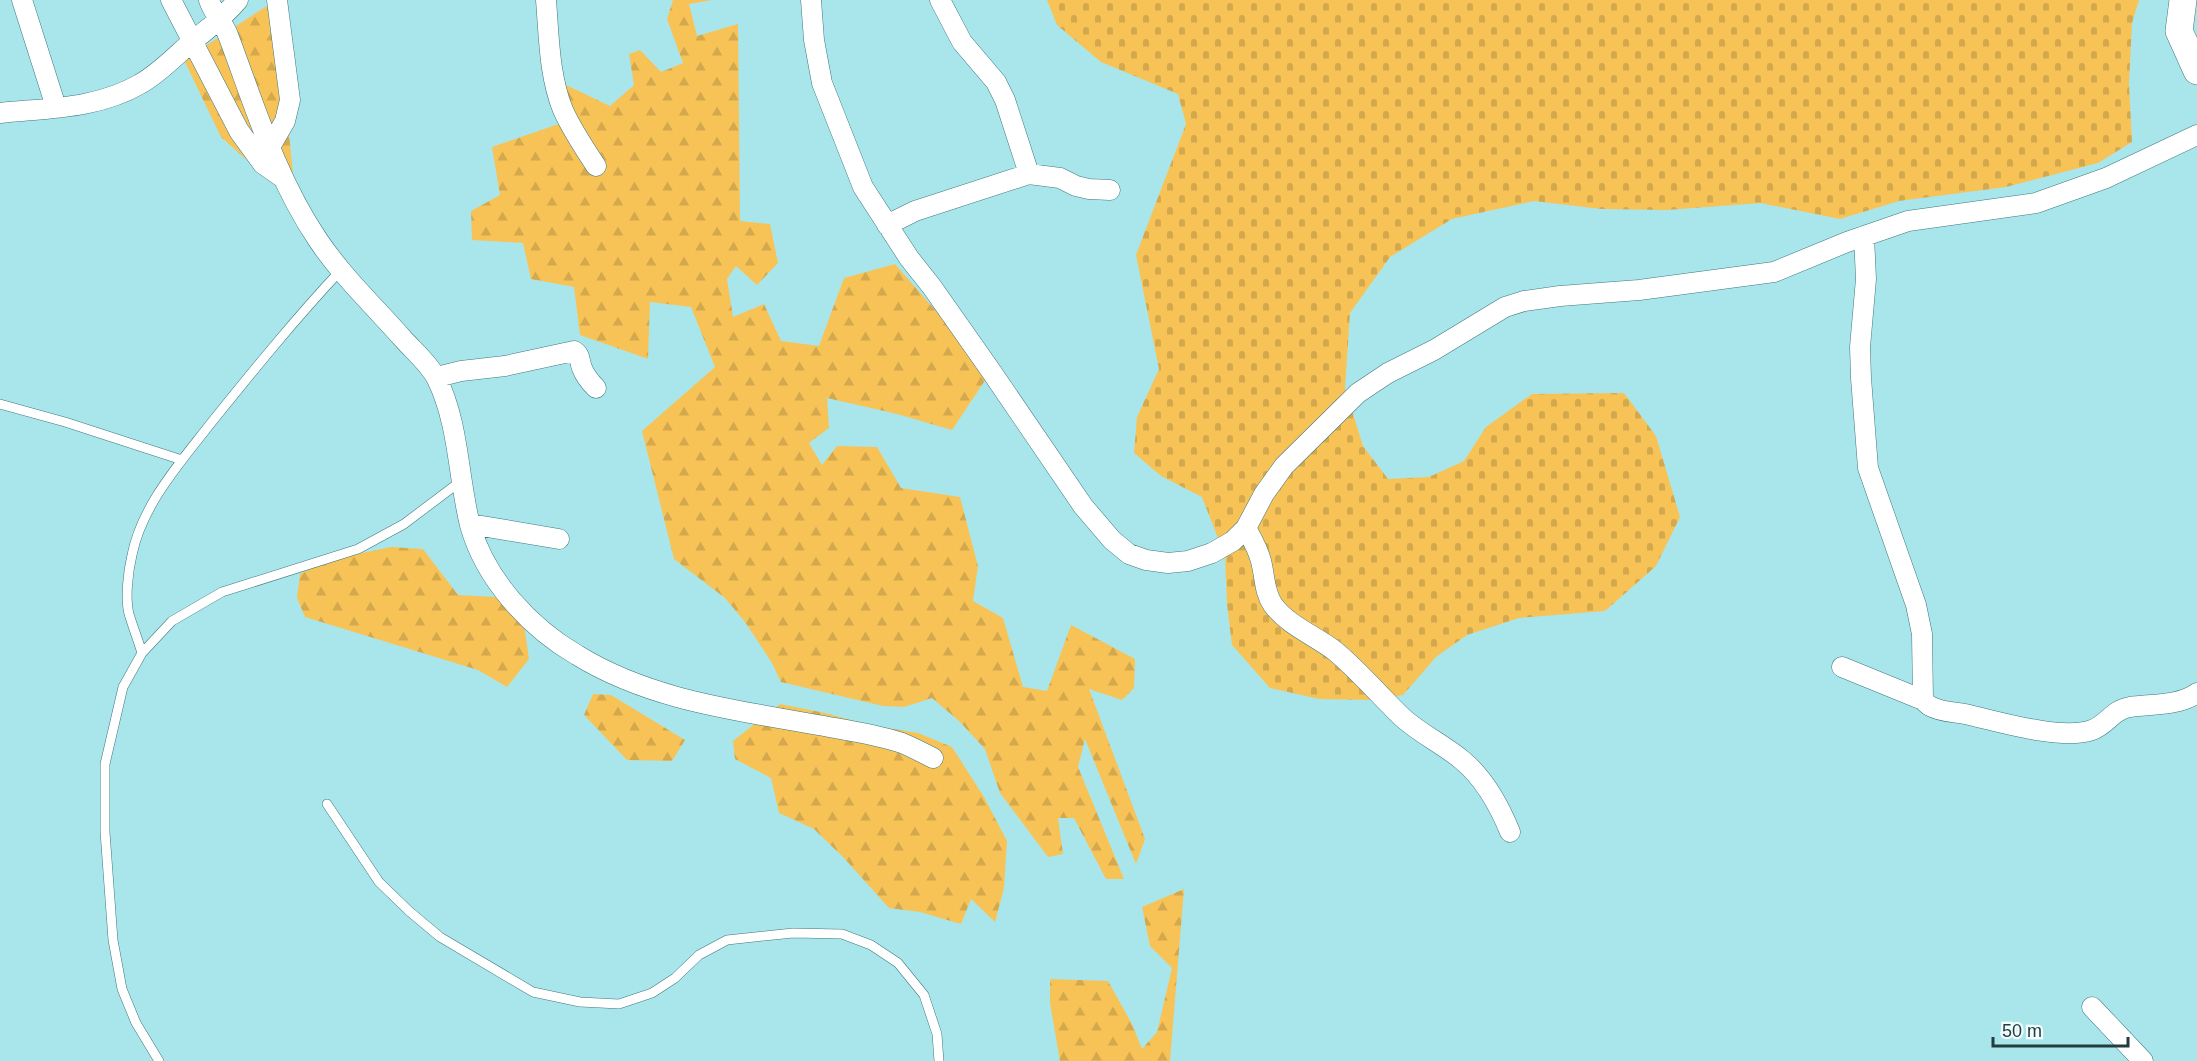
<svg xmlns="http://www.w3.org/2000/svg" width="2197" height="1061" font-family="Helvetica,sans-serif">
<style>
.forest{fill:url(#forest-firs)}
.cemetery{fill:url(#cemetery-stones)}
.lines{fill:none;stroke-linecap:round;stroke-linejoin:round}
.lane-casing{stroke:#3d787d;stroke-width:10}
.street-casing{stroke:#3d787d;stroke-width:21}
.secondary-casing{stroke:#3d787d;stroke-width:28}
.lane{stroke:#fff;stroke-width:9}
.street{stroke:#fff;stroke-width:20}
.secondary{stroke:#fff;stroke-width:27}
</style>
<defs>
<pattern id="forest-firs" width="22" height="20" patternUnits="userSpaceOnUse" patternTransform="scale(1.5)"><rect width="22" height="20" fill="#f8c356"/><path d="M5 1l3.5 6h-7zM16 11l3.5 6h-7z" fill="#d4a84c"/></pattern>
<pattern id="cemetery-stones" width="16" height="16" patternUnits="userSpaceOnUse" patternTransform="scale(1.5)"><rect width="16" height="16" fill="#f8c356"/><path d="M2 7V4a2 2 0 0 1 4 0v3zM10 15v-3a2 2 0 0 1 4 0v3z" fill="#d4a84c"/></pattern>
</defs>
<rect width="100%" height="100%" fill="#a9e6eb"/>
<!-- forest -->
<path class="forest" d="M673,0H712L689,4L697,36L738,24L740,221L770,224L778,263L757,285L736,266L727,279L733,317L764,304L781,341L819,346L844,278L895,264L990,373L952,430L897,414L827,398L829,428L809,443L822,465L837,446L877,447L901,488L960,497L978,566L973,601L1003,618L1023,687L1047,691L1071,625L1135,659L1134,688L1122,700L1089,689L1145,839L1136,864L1085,739L1078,767L1124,879H1106L1074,818H1058L1063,854L1048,857L1000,793L985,749L959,721L932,698L904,707L883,706L781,682L772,663L745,622L725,598L674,559L642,431L715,367L691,307L650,302L648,359L580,335L574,287L531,279L523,243L472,240L471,211L500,195L492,147L570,120L562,83L610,106L634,85L629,54L640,50L661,72L683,63L667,19Z
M276,4L296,204L221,137L184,60L265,7Z
M391,547L423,549L458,595L513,598L525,631L529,659L507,687L478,670L305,617L297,598L300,574L332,559Z
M593,694L611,695L685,740L672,761L627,760L584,715Z
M780,704L825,713L870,725L918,733L952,747L984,797L1007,841L1004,888L995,922L971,899L961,924L920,912L889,908L844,858L814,829L779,813L771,778L735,759L733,741Z
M1184,889L1170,1061H1060L1050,1003V979L1108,981L1132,1024L1142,1049L1157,1032L1172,968L1150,946L1142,907Z"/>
<!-- cemetery -->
<path class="cemetery" d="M1047,0H2139L2132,23L2129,84L2132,142L2098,163L2006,187L1899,201L1840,219L1760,203L1667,210L1601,209L1534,201L1452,219L1390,257L1350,313L1345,388L1363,446L1388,479L1429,477L1464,461L1486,427L1532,394L1624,393L1656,436L1680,517L1656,566L1605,611L1519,618L1467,635L1436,657L1403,695L1372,700L1319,699L1270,688L1232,645L1227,604L1225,556L1202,497L1161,476L1134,453L1137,417L1159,369L1136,255L1186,124L1178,94L1101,62L1057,25Z"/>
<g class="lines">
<defs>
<path id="lane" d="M0,404L65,422L182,460
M142,653C138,640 133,627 129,614C125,598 128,572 132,555C142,505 180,463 211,423C253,371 295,319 341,270
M327,804L379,882L409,911L440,937L533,992L580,1002L619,1004L652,993L675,978L699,955L727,940L793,933L842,934L871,945L898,963L924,995L937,1034L939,1061
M159,1061L136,1023L122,989L113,940L105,832V764L123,687L142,653L172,621L222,592L358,549L404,524L461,481"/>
<path id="street" d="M22,0L56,107
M171,0L239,131L263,164L283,178
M209,0C213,13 223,22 228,35C254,104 276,178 318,240C342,276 375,307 404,340C415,352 430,365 437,379C459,424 458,477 470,525C485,579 529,627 577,655C650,700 735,710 818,725C845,730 875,734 902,743C912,747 923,753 933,758
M546,0C549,36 549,76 563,110C572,130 584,148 596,166
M811,0L814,40L822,83L863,187L909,258L932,287L991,371L1083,506L1112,540L1129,554L1146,560L1168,563L1188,561L1212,553L1233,541L1246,528L1264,494L1284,466L1358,393L1388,373L1434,350L1505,307L1524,301L1560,296L1639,290L1774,272L1847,242L1908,221L2036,203L2106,178L2197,135
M940,0L962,42L996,82L1005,100L1029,174
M0,113C47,108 97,109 140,84C160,73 176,55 194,40C210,27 224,17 238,0
M270,147L285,121L290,100L277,0
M887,225L915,211L1029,174L1060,178L1076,186L1089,189L1110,190
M1864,236L1866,279L1860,347L1861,378L1868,468L1916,605L1922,634L1923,700C1925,702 1928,705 1930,706C1940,712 1954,712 1965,714C1997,721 2061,741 2092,730C2107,725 2112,710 2130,707C2151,704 2179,706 2197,693
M437,377L461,371L505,366L574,351C581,355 579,361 582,368C585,376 590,382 596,388
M470,524L559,539
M1246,528C1252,539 1258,549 1261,561C1265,576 1264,592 1273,605C1289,626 1314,635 1335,651C1359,671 1380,696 1403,718C1421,734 1444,745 1462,760C1485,779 1499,805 1510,832
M1842,667L1923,700
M2092,1007L2143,1061"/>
<path id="secondary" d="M2183,0L2179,31L2197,71"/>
</defs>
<!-- lane casing -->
<use href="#lane" class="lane-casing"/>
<!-- street casing -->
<use href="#street" class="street-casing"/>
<!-- secondary casing -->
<use href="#secondary" class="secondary-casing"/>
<!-- lane -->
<use href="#lane" class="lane"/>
<!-- street -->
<use href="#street" class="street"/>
<!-- secondary -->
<use href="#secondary" class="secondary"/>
</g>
<!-- scale -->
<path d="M1993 1037v9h135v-9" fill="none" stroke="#233c3e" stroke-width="3"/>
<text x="2002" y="1037" font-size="18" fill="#233c3e" stroke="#f1fdfe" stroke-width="4.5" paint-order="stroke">50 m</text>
</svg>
